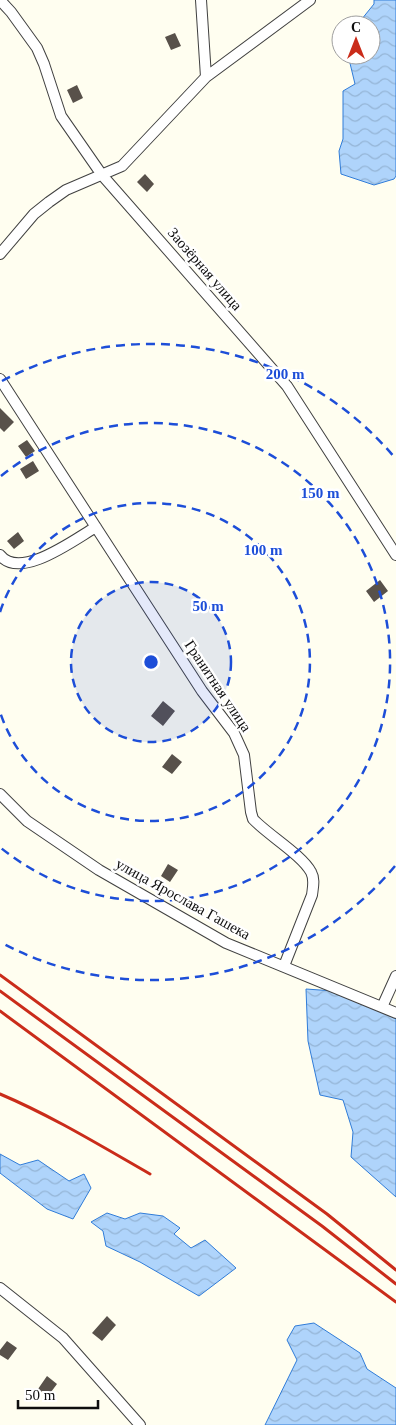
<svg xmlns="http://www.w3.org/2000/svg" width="396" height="1425" font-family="'Times New Roman',serif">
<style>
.water{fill:url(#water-waves);stroke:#307cd8}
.building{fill:#58514a}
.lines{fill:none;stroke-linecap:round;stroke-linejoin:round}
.street-casing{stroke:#414141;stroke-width:12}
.street{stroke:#fff;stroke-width:10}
.rail{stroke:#ca2c1a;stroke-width:3}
.ring{fill:none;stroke:#1d4ed8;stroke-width:2.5;stroke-dasharray:9 6}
.labels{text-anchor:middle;stroke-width:5;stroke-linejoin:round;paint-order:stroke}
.street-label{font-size:15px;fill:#0e0e0e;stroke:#fff}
.centre{fill:#1d4ed8;stroke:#fff;stroke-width:2.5}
.ring-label{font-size:15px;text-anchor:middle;font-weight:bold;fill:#1d4ed8;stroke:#fff;stroke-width:5;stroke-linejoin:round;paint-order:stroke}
</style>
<defs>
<pattern id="water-waves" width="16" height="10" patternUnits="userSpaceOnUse" patternTransform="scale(1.25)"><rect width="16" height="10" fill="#afd4fb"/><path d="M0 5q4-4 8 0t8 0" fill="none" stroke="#95b5d6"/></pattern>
</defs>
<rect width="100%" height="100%" fill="#fffef0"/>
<!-- water -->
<path class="water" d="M374,0H396V176L394,179L374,185L341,174L339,151L343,139V91L355,84L348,55H371V25H357L374,4Z
M306,989L334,991L369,1004L396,1019V1197L351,1157L353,1132L343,1100L320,1095L308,1041Z
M0,1154L20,1165L38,1160L69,1181L84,1174L91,1188L73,1219L47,1209L0,1173Z
M107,1213L125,1219L140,1213L163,1216L180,1228L174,1234L191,1248L205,1240L236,1268L199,1296L140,1262L106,1246L103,1231L91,1222Z
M314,1323L360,1353L367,1369L396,1388V1425H265L297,1360L287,1340L295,1326Z"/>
<!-- building -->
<path class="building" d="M175,33L181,46L171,50L165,37Z
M77,85L83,98L73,103L67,90Z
M145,174L154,184L147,192L137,182Z
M0,408L14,422L4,432L0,428Z
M27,440L35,451L26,457L18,446Z
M33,461L39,471L26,479L20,469Z
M18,532L24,541L14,549L7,541Z
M380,580L388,591L374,602L366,591Z
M163,701L175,711L163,726L151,716Z
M172,754L182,762L172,774L162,767Z
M168,864L178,870L170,882L161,876Z
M107,1316L116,1325L102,1341L92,1333Z
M7,1341L17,1348L8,1360L0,1355V1350Z
M47,1376L57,1384L48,1396L38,1389Z"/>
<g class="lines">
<defs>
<path id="street" d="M0,0L11,12L37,48L44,64L61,116L102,175L287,386L396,555
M201,0L206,77
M0,254L34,214L49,202L66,190L122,166L206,77L310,0
M0,379L202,691L234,733L244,755L251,812L253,819C268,835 302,855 311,872C315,879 313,887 312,895L284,966
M0,555C20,581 75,539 96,527
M0,794L27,821L99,870L226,943L396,1013
M382,1007L396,976
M0,1288L63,1338L140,1425"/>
</defs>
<!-- street casing -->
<use href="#street" class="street-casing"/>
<!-- street -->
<use href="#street" class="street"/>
<!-- rail -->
<path class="rail" d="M0,975L327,1214L396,1270
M0,991L322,1226L396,1284
M0,1011L396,1302
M0,1094C52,1116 101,1146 150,1174"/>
</g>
<!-- distance rings -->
<circle cx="151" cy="662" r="80" fill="#1d4ed8" fill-opacity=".12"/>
<g class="ring">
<circle cx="151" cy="662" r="80"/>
<path d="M0 612A159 159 0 1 1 0 712"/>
<path d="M1 476A239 239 0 1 1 1 848"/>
<path d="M395 866A318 318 0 0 1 2 943M2 381A318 318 0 0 1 395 458"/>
</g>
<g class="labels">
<!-- street labels -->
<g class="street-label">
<text transform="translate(205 269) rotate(49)" y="5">Заозёрная улица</text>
<text transform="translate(218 686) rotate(56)" y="5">Гранитная улица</text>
<text transform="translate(183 899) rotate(29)" y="5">улица Ярослава Гашека</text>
</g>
</g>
<circle cx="151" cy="662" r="8" class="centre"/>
<g class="ring-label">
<text x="285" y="379">200 m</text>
<text x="320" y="498">150 m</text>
<text x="263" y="555">100 m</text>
<text x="208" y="611">50 m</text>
</g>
<!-- north arrow -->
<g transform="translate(356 40)"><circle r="24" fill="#ffffff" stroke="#9f9f9f"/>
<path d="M0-4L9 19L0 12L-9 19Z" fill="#ca2c1a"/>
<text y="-8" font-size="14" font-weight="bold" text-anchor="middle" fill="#0e0e0e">С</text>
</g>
<!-- scale -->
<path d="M18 1400v8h80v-8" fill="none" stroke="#0e0e0e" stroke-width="2.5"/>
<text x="25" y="1400" font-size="15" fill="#0e0e0e" stroke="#ffffff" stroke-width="4" paint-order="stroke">50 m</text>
</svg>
